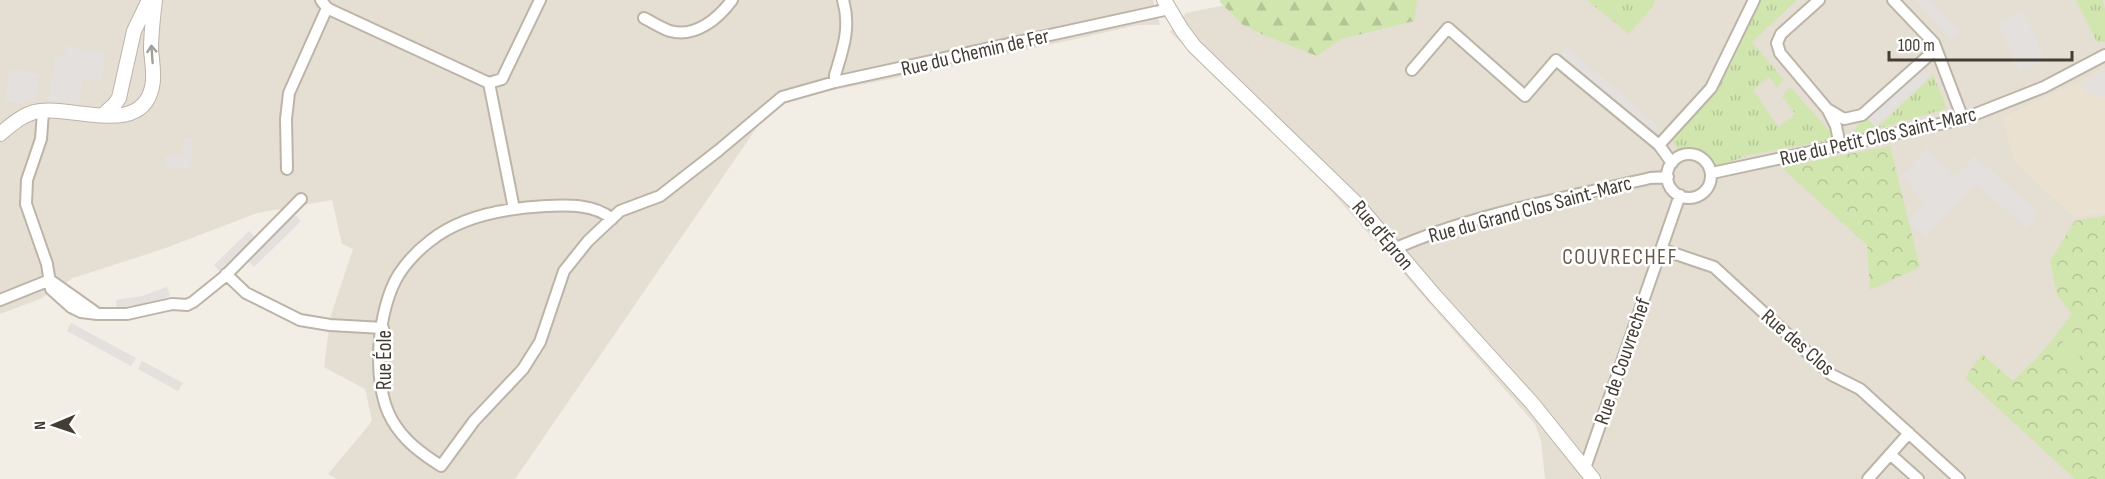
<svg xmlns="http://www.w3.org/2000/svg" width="2105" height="479" font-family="'Sofia Sans Condensed',sans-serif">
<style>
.residential{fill:#e5ded3}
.education{fill:#eae1d0}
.grass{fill:url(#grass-tufts)}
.forest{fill:url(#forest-firs)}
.park{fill:url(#park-crowns)}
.pitch{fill:#d1e5af}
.parking{fill:#e3e0dd}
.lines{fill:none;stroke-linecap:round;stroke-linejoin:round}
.minor-casing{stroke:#bdb4a8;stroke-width:14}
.tertiary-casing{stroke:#bdb4a8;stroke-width:16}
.minor{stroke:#fff;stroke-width:10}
.tertiary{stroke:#fff;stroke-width:14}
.oneway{stroke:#a29e9a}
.labels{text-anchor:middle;stroke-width:5;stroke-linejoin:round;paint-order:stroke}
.street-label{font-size:21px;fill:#443d35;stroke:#fff}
.neighbourhood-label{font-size:22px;letter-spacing:1.5px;fill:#665a4d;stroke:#fff}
</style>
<defs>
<pattern id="grass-tufts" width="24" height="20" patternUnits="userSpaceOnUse" patternTransform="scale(1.5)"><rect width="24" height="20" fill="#d1e5af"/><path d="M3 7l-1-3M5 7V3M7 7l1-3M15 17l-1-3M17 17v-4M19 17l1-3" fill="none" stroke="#b5c597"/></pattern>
<pattern id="forest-firs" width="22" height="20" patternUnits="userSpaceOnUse" patternTransform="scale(1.5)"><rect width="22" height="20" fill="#d1e5af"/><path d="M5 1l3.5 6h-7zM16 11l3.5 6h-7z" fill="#b5c597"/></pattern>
<pattern id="park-crowns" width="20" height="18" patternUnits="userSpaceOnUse" patternTransform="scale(1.5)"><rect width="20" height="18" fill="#d1e5af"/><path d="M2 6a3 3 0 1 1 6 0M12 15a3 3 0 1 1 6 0" fill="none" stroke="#b5c597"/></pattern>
</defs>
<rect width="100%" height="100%" fill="#f2ede5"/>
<!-- residential -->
<path class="residential" d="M0,0H1153L1160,25H1138L927,72L808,95L784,104L760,123L515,479H337L328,474L369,425L372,420L365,389L324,367L331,315L353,249L342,244L332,200L257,213L163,249L73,278L40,299L0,314Z
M1250,0H2105V479H1545L1541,440L1535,424L1311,168L1170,32L1186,13Z"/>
<!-- education -->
<path class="education" d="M2105,67V213L2075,218L2015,163L2002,117L2079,82Z"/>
<!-- grass -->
<path class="grass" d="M1587,0H1655L1653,6L1629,34Z
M1759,0H1797L1752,42L1784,80L1777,87L1769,77L1753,90L1778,127L1795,114L1782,96L1790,87L1824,125L1828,129L1834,128L1836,139L1748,155L1714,168L1694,148L1679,151L1672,140L1715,92Z
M2076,0H2103L2105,10V42H2097Z
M1933,75L1946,106L1945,109L1857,135L1855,130L1859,122L1866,117L1874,126L1878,127Z"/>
<!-- forest -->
<path class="forest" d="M1220,0H1417L1414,21L1341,39L1317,56L1266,36L1243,25L1220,2Z"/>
<!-- park -->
<path class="park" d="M1890,146L1920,267L1870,290L1867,245L1781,167Z
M2105,216V479H2075L1965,378L1982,354L2013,381L2039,356L2072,314L2057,295L2050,261L2075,221Z"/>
<!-- pitch -->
<path class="pitch" d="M2068,336L2084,351L2069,369L2052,354Z"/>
<!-- parking -->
<path class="parking" d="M1915,0H1931L1960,31L1951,39Z
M2023,10L2045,59L2019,71L1997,22Z
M66,46L106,53L102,82L82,79L79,105L48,101L55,56L64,57Z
M1566,46L1659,126L1652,135L1559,56Z
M1921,66L1930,76L1875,126L1866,116Z
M10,69L40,74L35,101L26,100L24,104L4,101Z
M2105,70V96L2094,99L2092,92L2086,94L2081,83Z
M184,138H193L191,169L164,167L165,155L182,156Z
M1927,148L1956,176L1975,156L2039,213L2026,228L1976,184L1926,238L1908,221L1925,202L1901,176Z
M295,215L301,221L254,267L248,260Z
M249,231L255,237L220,272L214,265Z
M167,287L170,296L145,304L117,309L116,300L142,296Z
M71,323L136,358L131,366L67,331Z
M142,361L183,383L178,391L138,369Z"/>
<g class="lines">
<defs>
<path id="minor" d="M321,0L327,8L333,11L489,83
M1819,0L1781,34L1777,43L1780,53L1828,110L1836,126L1840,146
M1893,0L1934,43L1963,119
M644,18C652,22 661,28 670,31C695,38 718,19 732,0
M1412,70L1448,28L1525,96L1556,60L1659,145L1672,163
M835,82V75C843,49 851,27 843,0
M489,83L514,209
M489,83L502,79L540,0
M1829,110L1844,119L1862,115L1936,49
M43,112L41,139L27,180L26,204L47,264L51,289L71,307L81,312L97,314H127L172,304L187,305L193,302L224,277L301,199
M1659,145L1711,88L1754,0
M1667 176a22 22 0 1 1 44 0a22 22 0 1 1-44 0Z
M287,169L286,119L289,93L327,8
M1712,173L1963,119L2044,87L2105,55
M612,219C595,204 568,205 546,206C507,208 462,215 430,241C418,250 407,262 399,274C377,309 371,384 392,420C404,441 421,453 441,466L474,421L523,369L540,342L564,271L588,241L620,211L660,196L719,150L782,97L835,82L1169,9
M1394,249C1472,214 1566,198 1650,178L1668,177
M1661,249L1714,267L1832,375L1860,389L1959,479
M226,274L246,293L300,320L330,325L383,328
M50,280L95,312
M0,300L50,280
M1890,454L1918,479
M1585,468L1680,195
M1868,479L1909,433"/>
<path id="tertiary" d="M1164,0L1182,30L1194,46L1356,203L1435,296L1532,403L1593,479
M103,115L115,104L119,98L134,31L149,0
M0,134C11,125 21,116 34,112C69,103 141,139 152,87C155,75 152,62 151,50C151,33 153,17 155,0"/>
</defs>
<!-- minor casing -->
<use href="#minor" class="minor-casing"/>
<!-- tertiary casing -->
<use href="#tertiary" class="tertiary-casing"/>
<!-- minor -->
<use href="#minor" class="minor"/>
<!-- tertiary -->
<use href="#tertiary" class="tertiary"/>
</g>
<!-- one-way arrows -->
<defs><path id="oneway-shaft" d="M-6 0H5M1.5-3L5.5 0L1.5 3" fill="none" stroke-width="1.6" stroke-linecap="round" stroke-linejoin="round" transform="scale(1.5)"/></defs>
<use class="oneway" href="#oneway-shaft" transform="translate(152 54) rotate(-94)"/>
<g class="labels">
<!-- street labels -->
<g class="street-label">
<text transform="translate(975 52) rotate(-13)" y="7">Rue du Chemin de Fer</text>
<text transform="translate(1878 136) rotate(-13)" y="7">Rue du Petit Clos Saint-Marc</text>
<text transform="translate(1530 209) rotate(-15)" y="7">Rue du Grand Clos Saint-Marc</text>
<text transform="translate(1383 235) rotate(50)" y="7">Rue d'Épron</text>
<text transform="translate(1798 342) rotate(41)" y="7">Rue des Clos</text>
<text transform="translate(384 360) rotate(-90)" y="7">Rue Éole</text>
<text transform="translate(1622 361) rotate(-71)" y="7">Rue de Couvrechef</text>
</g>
<!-- neighbourhood labels -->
<g class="neighbourhood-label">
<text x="1620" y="264">COUVRECHEF</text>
</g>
</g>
<!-- north arrow -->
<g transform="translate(54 425) rotate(268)" stroke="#ffffff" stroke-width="4.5" paint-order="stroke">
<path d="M0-4.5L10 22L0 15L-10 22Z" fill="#443d35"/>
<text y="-9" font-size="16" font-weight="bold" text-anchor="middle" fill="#443d35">N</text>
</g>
<!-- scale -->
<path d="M1889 51v9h183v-9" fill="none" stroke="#443d35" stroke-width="3"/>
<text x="1898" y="51" font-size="18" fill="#443d35" stroke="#ffffff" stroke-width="4.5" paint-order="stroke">100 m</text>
</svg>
